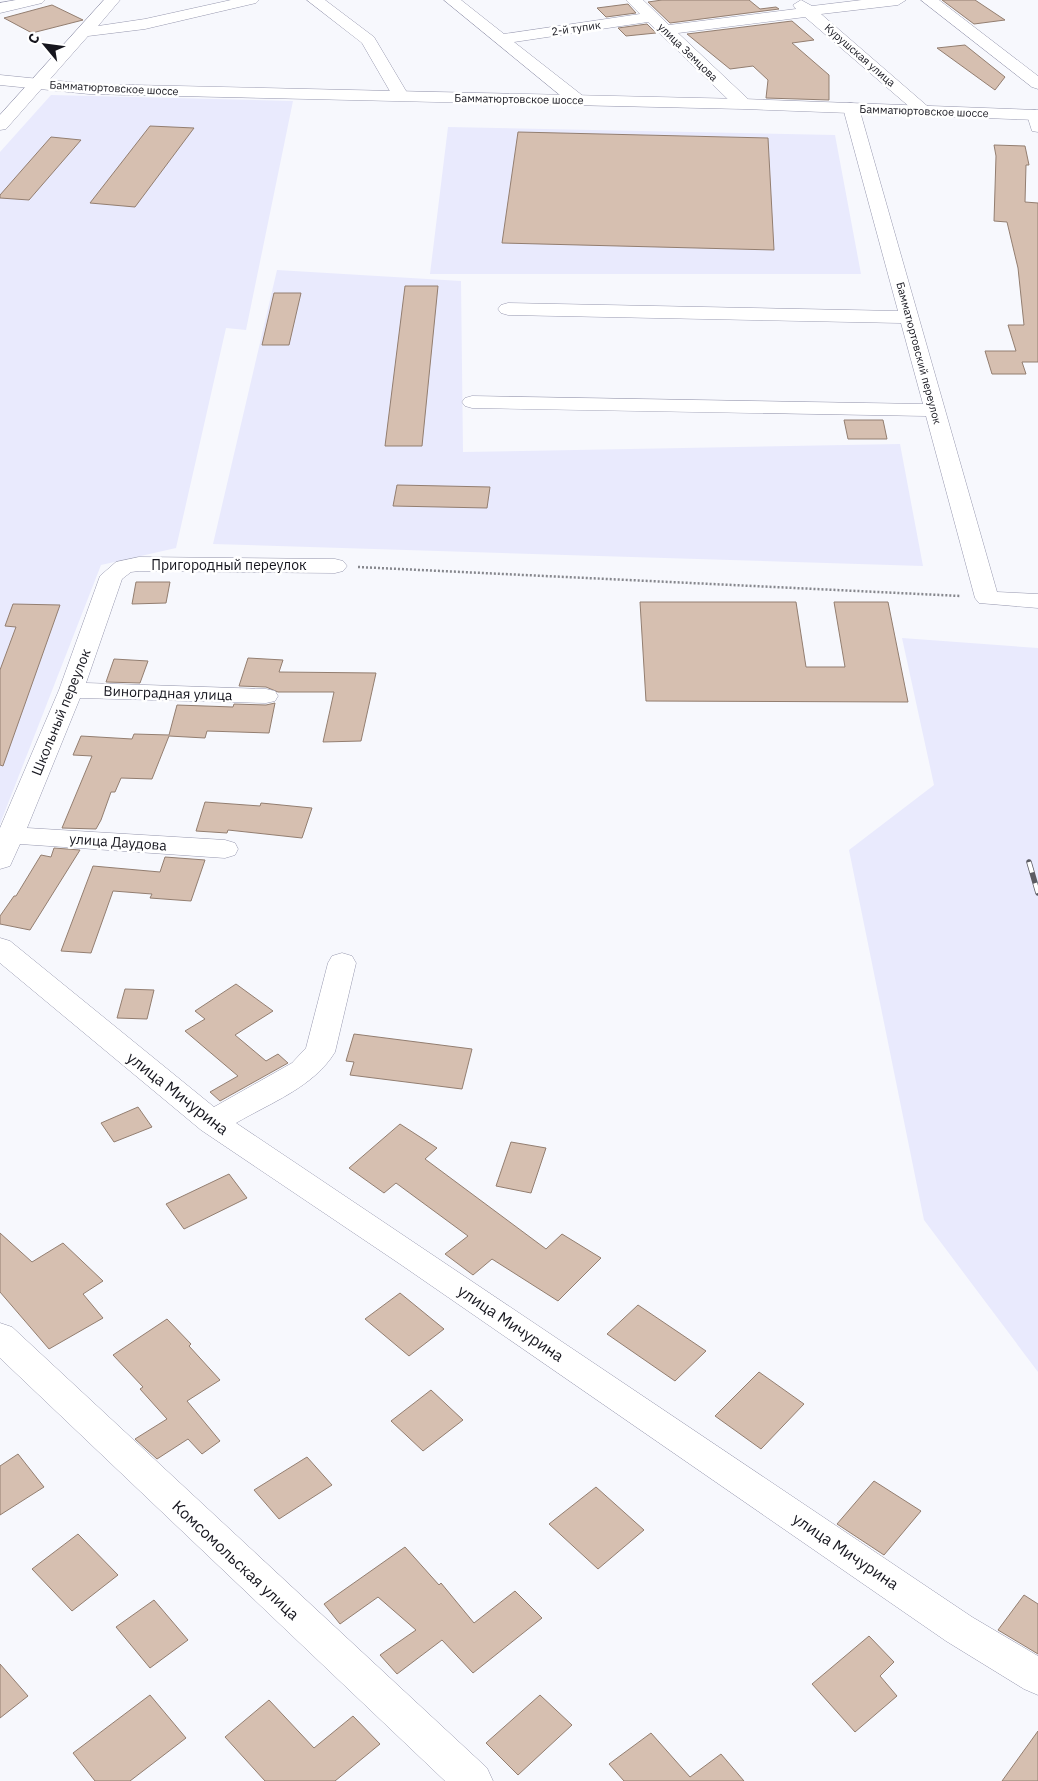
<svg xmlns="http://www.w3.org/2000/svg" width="1038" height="1781" font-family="'IBM Plex Sans',sans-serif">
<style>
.built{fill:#e9eafd}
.building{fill:#d6bfb0;stroke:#937e70}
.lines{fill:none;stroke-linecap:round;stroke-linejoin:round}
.street-casing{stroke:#9798af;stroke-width:1}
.secondary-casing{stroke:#9798af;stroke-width:1}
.path{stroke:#86878d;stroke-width:2.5;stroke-dasharray:2 2;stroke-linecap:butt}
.street{fill:#fff;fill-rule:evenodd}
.secondary{fill:#fff;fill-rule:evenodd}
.rail-casing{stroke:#5c5c63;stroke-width:5.5}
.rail{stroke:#fff;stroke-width:4;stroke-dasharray:11;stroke-linecap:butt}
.labels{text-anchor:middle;stroke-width:5;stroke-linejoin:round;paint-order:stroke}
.far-street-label{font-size:11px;fill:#16161e;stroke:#fff}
.street-label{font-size:14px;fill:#16161e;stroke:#fff}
.near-street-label{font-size:16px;fill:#16161e;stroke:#fff}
</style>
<rect width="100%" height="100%" fill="#f7f8fd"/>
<!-- built -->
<path class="built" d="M51,95L293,101L246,330L226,328L176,548L101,565L0,824V152Z
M448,127L835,135L861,274H430Z
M277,270L461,281L463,452L900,444L923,566L213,544Z
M902,638L1038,648V1372L924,1220L849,850L934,785Z"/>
<!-- building -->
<path class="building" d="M662,0H749L760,9L776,7L779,9L670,23L648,2Z
M942,0H975L1005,20L974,24Z
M628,4L636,13L606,17L597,8Z
M52,5L83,20L32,33L4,18Z
M792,21L814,40L792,43L829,75V100L766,98L768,80L753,66L730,69L687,34Z
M647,24L656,33L626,36L618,28Z
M965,45L1005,77L995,90L937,48Z
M150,126L194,128L135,207L90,203Z
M518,132L768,138L774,250L502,243Z
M51,137L81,140L29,200L0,198V195Z
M994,145L1025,146L1029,165H1026L1025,202L1038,203V362H1022L1026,374H992L985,351H1016L1008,325H1024L1018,268L1007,222L994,221L996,156Z
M405,286H438L422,446H385Z
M274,293H301L289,345H262Z
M844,420H883L887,439H848Z
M397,485L490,487L487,508L393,506Z
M136,582H170L166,603L132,604Z
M640,602H796L806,667H845L834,602H888L908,702L646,701Z
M13,604L60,605L3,766L0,765V670L16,627L5,626Z
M248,658L283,660L279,672L376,673L361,741L323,742L334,692H278L266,687L239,686Z
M114,659L148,661L140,683L106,682Z
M275,703L269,733L207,731L205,738L169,736L152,779L121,778L115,792H111L101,820L96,829L62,828L92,756L73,755L81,736L132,739L134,734L169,735L177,705L233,707L234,704L266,705Z
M205,802L260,806L261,803L312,808L302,838L228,830L227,833L196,831Z
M54,848L80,850L30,930L0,924V916L14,896H16L41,855L51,857Z
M165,857L205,860L191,901L150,898L152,894L113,891L91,953L61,951L93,866L160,872Z
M236,984L273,1011L235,1035L266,1061L278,1054L288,1063L220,1101L210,1092L238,1076L185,1031L205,1019L195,1011Z
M125,989L154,990L147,1019L117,1018Z
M354,1034L472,1049L462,1089L350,1075L354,1062L346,1061Z
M138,1107L152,1127L114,1142L101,1123Z
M400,1124L437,1148L425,1159L546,1249L562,1234L601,1258L558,1301L492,1259L473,1275L445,1254L468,1236L396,1183L384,1193L349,1168Z
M511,1142L546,1148L531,1193L496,1186Z
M229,1174L247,1198L184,1229L166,1204Z
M0,1233L32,1262L63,1243L103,1281L83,1294L103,1318L49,1349L0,1292Z
M400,1293L444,1329L409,1356L365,1319Z
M638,1305L706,1351L675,1381L607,1334Z
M167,1319L191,1344L189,1346L220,1380L187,1401L220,1441L202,1454L188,1439L157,1459L135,1439L167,1419L140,1389L143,1387L113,1355Z
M759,1372L804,1404L761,1449L715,1416Z
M431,1390L463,1420L423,1451L391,1421Z
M18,1454L44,1487L0,1515V1466Z
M307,1457L332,1485L279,1519L254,1490Z
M874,1481L921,1511L884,1555L837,1524Z
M596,1487L644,1530L598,1569L549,1524Z
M78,1534L118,1575L72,1611L32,1569Z
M405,1547L439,1585L441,1583L474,1623L515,1591L542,1618L473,1673L442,1640L397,1674L380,1655L416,1630L378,1597L340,1624L324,1604Z
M1024,1595L1038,1604V1654L998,1630Z
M154,1600L188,1640L150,1668L116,1627Z
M869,1636L894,1662L880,1676L897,1696L855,1732L812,1684Z
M0,1664L28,1696L0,1718Z
M150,1695L186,1738L130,1781H95L73,1753Z
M540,1695L572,1725L518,1775L486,1743Z
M269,1700L314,1748L353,1716L380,1744L335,1781H265L225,1737Z
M1038,1731V1781H1002Z
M651,1733L690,1777L721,1754L744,1781H624L609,1764Z"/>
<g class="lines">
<defs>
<path id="street" d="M16,0H45L42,3L0,13V3Z
M104,0H120L98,26L145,19L231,0H259L256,3L145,29L88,36L6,129L0,130V115Z
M307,0H325L374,37L409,96L407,100H395L362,43Z
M444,0H461L504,34L640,14L626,0H643L669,25L796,9L793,5L801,0L812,6L862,0H906L898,5L821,14L933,111L931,115H919L805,17L678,33L749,100L751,104L749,108H737L648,22L514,42L583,96L585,100L583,104H571Z
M921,0H939L1038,76V89L1032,87Z
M851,103L857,104L859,108L997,592L1038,594V608L979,603L975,598L926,416L472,408L465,406L462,402L465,398L472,396L923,404L901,323L508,315L501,313L498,309L501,305L508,303L898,311L843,108L845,104Z
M1035,110L1038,111V132L1032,131L1027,115L1029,111Z
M139,557L335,559L343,561L347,566L343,571L335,573L139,571L131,572L122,579L86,683L266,689L275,691L278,696L275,701L266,703L80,698L27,828L225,840L235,843L238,849L235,855L225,858L20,844L10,866L0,869V828L59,690L100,576L116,562Z
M0,938L10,941L214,1107L292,1063L306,1048L328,963L332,956L342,953L352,956L356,963L335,1052C314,1087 270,1103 236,1123L972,1617L1038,1656V1695L1024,1689L946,1641L400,1264L201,1130L0,963Z
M0,1323L12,1327L487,1768L493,1781H445L0,1358Z"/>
<path id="secondary" d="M0,75L89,84L743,99L1038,110V120L743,109L89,94L0,85Z"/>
</defs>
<!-- street casing -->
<use href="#street" class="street-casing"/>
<!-- secondary casing -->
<use href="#secondary" class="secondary-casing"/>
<!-- path -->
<path class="path" d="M358,567L961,596"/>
<!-- street -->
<use href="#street" class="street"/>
<!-- secondary -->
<use href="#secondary" class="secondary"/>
<defs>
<path id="rail" d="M1029,862L1038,893"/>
</defs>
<!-- rail casing -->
<use href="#rail" class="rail-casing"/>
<!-- rail -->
<use href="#rail" class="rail"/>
</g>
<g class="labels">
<!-- far-street labels -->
<g class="far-street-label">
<text transform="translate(576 28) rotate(-8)" y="4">2-й тупик</text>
<text transform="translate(688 52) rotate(44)" y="4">улица Земцова</text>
<text transform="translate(860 55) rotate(41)" y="4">Курушская улица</text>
<text transform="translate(114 88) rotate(3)" y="4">Бамматюртовское шоссе</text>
<text transform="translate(519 99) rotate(1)" y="4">Бамматюртовское шоссе</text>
<text transform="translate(924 111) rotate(2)" y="4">Бамматюртовское шоссе</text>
<text transform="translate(919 353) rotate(75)" y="4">Бамматюртовский переулок</text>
</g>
<!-- street labels -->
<g class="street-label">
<text x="229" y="570">Пригородный переулок</text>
<text transform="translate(168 693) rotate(2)" y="5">Виноградная улица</text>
<text transform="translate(61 712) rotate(-68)" y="5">Школьный переулок</text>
<text transform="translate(118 842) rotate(4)" y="5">улица Даудова</text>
</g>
<!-- near-street labels -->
<g class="near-street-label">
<text transform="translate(178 1093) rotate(38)" y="6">улица Мичурина</text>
<text transform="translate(511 1323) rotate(34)" y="6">улица Мичурина</text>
<text transform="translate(846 1551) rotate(34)" y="6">улица Мичурина</text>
<text transform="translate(236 1560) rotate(43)" y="6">Комсомольская улица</text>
</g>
</g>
<!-- north arrow -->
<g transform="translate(45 45) rotate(299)" stroke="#ffffff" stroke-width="4" paint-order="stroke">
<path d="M0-4L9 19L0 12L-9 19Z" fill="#16161e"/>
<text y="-8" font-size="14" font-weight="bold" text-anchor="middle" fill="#16161e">С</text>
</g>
</svg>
